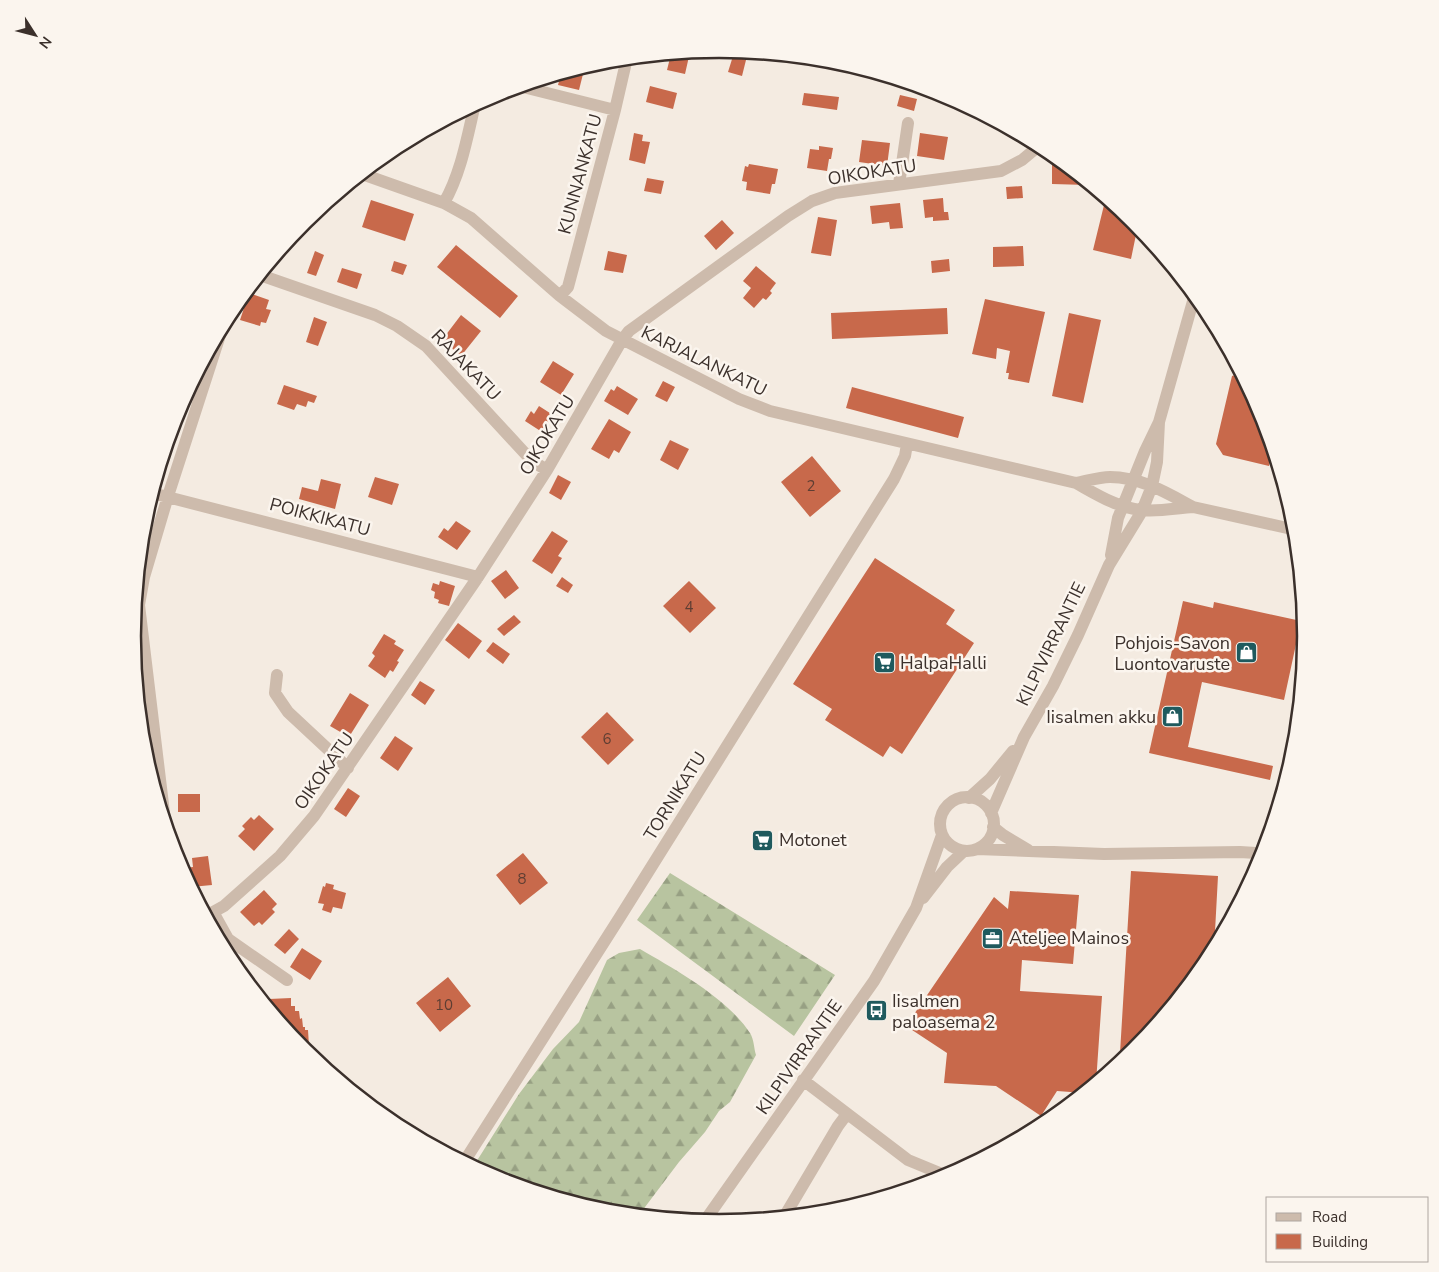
<svg xmlns="http://www.w3.org/2000/svg" width="1439" height="1272" font-family="'Nunito Sans',sans-serif">
<style>
.forest{fill:url(#forest-firs)}
.building{fill:#c8694b}
.lines{fill:none;stroke-linecap:round;stroke-linejoin:round}
.minor{stroke:#cdbbac;stroke-width:12}
.labels{text-anchor:middle;stroke-width:5;stroke-linejoin:round;paint-order:stroke}
.number-label{font-size:15px;fill:#5e3e33}
.street-label{font-size:18px;fill:#3b302b;stroke:#fbf5ee}
.poi-label{font-size:18px;fill:#3b302b;stroke:#fbf5ee;text-anchor:start}
.rim{fill:none;stroke:#3b302b;stroke-width:2.5}
</style>
<defs>
<pattern id="forest-firs" width="22" height="20" patternUnits="userSpaceOnUse" patternTransform="scale(1.25)"><rect width="22" height="20" fill="#b8c4a0"/><path d="M5 1l3.5 6h-7zM16 11l3.5 6h-7z" fill="#97a083"/></pattern>
</defs>
<rect width="100%" height="100%" fill="#f4ebe1"/>
<!-- forest -->
<path class="forest" d="M670,873L835,975L794,1036L637,920Z
M640,949C676,970 727,998 750,1033C754,1039 754,1049 756,1055L730,1102L719,1111L705,1132L679,1162L639,1215L605,1212L495,1178L473,1167L519,1094L553,1049L579,1022L607,960L619,953Z"/>
<!-- building -->
<path class="building" d="M690,52L685,74L667,70L671,54Z
M733,56L746,60L742,76L728,72Z
M820,59L839,62V69L819,67Z
M585,66L579,90L558,85L561,73Z
M650,86L677,93L673,109L646,102Z
M929,89L944,93L942,101L928,98Z
M804,93L839,97L837,110L802,105Z
M900,95L917,99L914,111L897,106Z
M1011,129L1023,136V137L1010,135Z
M634,133L643,135L642,141L650,142L645,164L629,160Z
M920,133L948,137L944,160L917,156Z
M862,140L890,143L887,166L859,162Z
M819,146L833,148L831,159H829L827,171L807,168L810,149L819,150Z
M1052,160H1060L1087,182V185L1052,184Z
M749,164L778,169L775,184H772L770,194L746,190L747,182L742,181L745,166L748,167Z
M647,178L664,181L661,194L644,191Z
M1022,186L1023,198L1007,199L1006,187Z
M1106,197L1138,225L1131,259L1093,250Z
M943,198L944,212H948L949,220L933,221V217L925,218L923,200Z
M371,200L414,214L405,241L362,227Z
M900,203L903,228L890,229L889,222L872,224L870,206Z
M818,217L837,220L831,256L811,253Z
M722,220L734,233L716,250L704,236Z
M456,245L518,296L500,318L437,267Z
M1023,246L1024,266L993,267V247Z
M315,251L324,255L316,276L307,273Z
M608,251L627,255L623,273L604,270Z
M949,259L950,271L932,273L931,261Z
M394,261L407,265L403,275L391,271Z
M756,266L776,283L770,291L772,293L766,300L763,298L754,308L743,298L751,288L743,281Z
M342,268L362,274L357,289L337,282Z
M249,293L269,300L266,309L271,310L266,323L261,322L260,326L240,320Z
M985,299L1045,312L1029,383L1008,379L1009,373H1006L1010,351L997,348L996,359L972,354Z
M947,308L948,334L832,339L831,313Z
M1069,313L1101,320L1083,403L1052,396Z
M461,315L481,331L461,356L442,340Z
M314,317L327,322L318,346L306,342Z
M553,361L574,374L561,395L540,382Z
M1239,369L1262,412L1273,448L1269,466L1223,455L1216,444L1232,376L1238,374Z
M663,381L675,387L667,402L655,396Z
M284,385L317,396L314,403L308,401L306,407L297,404L294,410L277,404Z
M617,386L638,399L628,415L604,401L611,389L614,391Z
M852,387L964,417L958,438L846,408Z
M539,406L553,415L542,432L525,421L531,411L534,414Z
M609,419L631,432L619,453L614,450L609,459L591,449Z
M670,440L689,449L678,470L660,460Z
M812,456L841,491L810,517L781,482Z
M558,475L571,482L561,500L549,493Z
M375,477L399,484L392,505L368,497Z
M321,479L341,484L335,509L299,499L302,487L318,491Z
M456,521L471,531L457,550L438,537L444,528L448,531Z
M552,531L568,541L558,556L562,558L552,574L532,561Z
M875,558L955,610L946,624L974,643L902,754L890,746L883,757L825,720L832,709L793,684Z
M506,570L519,588L505,599L491,581Z
M562,577L573,585L568,593L556,586Z
M440,581L455,586L449,606L438,603L439,600L434,598L435,592L431,590L433,583L439,585Z
M689,581L716,608L690,633L663,606Z
M1183,601L1213,608L1214,602L1301,621L1284,700L1202,682L1188,747L1273,766L1270,780L1149,753Z
M514,615L521,622L504,636L497,629Z
M458,623L482,641L469,659L445,640Z
M384,634L396,641L394,644L404,650L397,661L399,662L393,672L390,670L385,678L368,666L375,656L372,653Z
M493,642L510,654L503,664L486,651Z
M420,681L435,690L425,705L411,695Z
M350,693L369,705L349,737L330,726Z
M607,712L634,740L608,765L581,737Z
M395,736L413,748L398,771L380,758Z
M1290,749L1295,751L1286,781L1284,780Z
M348,788L360,796L346,817L334,809Z
M178,794H200V812H178Z
M259,815L274,829L254,851L238,836L245,829L242,826L251,817L254,820Z
M523,853L548,883L520,905L496,875Z
M208,856L212,885L191,887L185,876L184,868L193,867L192,858Z
M1131,871L1218,876L1214,950L1208,962L1132,1054L1120,1053Z
M326,883L334,885L333,889L346,893L342,909L333,907L331,913L322,910L324,904L318,903L323,886L325,887Z
M264,890L277,904L272,909L275,912L262,925L259,922L254,926L240,912Z
M1010,891L1079,895L1073,964L1022,960L1020,991L1102,996L1096,1083L1084,1093L1057,1091L1041,1116L996,1086L944,1083L947,1053L906,1026L994,897L1008,909Z
M289,929L299,939L285,954L274,945Z
M302,948L322,961L310,980L290,967Z
M448,977L471,1006L440,1032L416,1003Z
M291,998V1006H295V1011H299L300,1019L302,1018L303,1027H305V1030H308L309,1046L300,1047L270,1009L269,999Z"/>
<g class="lines">
<!-- minor -->
<path class="minor" d="M519,86L615,110
M362,174L444,203L471,218L560,296L606,331L739,399L770,411L1076,483C1096,494 1118,508 1141,510C1158,512 1177,508 1193,507C1167,493 1141,477 1110,477C1099,477 1087,481 1076,483
M899,184L908,123
M444,203C461,173 467,138 475,104
M260,275L375,315L397,326L426,346L532,461L547,470
M560,296L568,287L615,110L627,58
M152,493L478,577
M1193,507L1296,530
M1111,555L1118,518L1145,451L1159,422L1195,294
M277,675L275,693L288,712L348,768
M940 824a27 27 0 1 1 54 0a27 27 0 1 1-54 0Z
M969,798L990,779L1013,751
M991,813L1024,737L1053,686L1078,635L1109,565L1142,511L1152,486L1157,462L1159,422
M165,821L139,605L144,577L168,496L223,326
M993,827L1003,835L1028,850
M977,849L1104,854L1240,852L1256,853L1264,855
M923,898L947,867L964,851
M213,912L228,939L287,980
M206,916L224,906L280,856L314,816L478,577L547,470L622,340L629,331L788,216L812,201L835,193L1001,171L1022,160L1040,145
M803,1080L908,1160L942,1174L951,1175
M464,1162L620,917L894,479L905,456L907,444
M784,1217L838,1126L847,1114
M704,1222L874,981L916,908L942,835"/>
</g>
<!-- icons -->
<defs>
<symbol id="shop-square" viewBox="-11 -11 22 22"><rect x="-9" y="-9" width="18" height="18" rx="4" fill="#1f5a5e" stroke="#fbf5ee"/><path d="M-5-2.5h2.3a2.7 3.5 0 0 1 5.4 0H5L5.5 6h-11ZM-1.5-2.5h3a1.5 2.3 0 0 0-3 0Z" fill="#fff"/></symbol>
<symbol id="supermarket-square" viewBox="-11 -11 22 22"><rect x="-9" y="-9" width="18" height="18" rx="4" fill="#1f5a5e" stroke="#fbf5ee"/><path d="M-6-5.5h2.5l.6 2H6L4.5 2H-2.5L-4.4-4H-6ZM-1.5 3.2a1.3 1.3 0 1 0 .1 0ZM3 3.2a1.3 1.3 0 1 0 .1 0Z" fill="#fff"/></symbol>
<symbol id="office-square" viewBox="-11 -11 22 22"><rect x="-9" y="-9" width="18" height="18" rx="4" fill="#1f5a5e" stroke="#fbf5ee"/><path d="M-6-3h4V-5.5h4V-3h4V5H-6ZM-1-4.5V-3h2v-1.5ZM-6 0V1H6V0Z" fill="#fff"/></symbol>
<symbol id="bus-square" viewBox="-11 -11 22 22"><rect x="-9" y="-9" width="18" height="18" rx="4" fill="#1f5a5e" stroke="#fbf5ee"/><path d="M-5-6H5V4H4V6H2V4H-2V6H-4V4H-5ZM-3.5-4V0h7V-4ZM-3.5 1.2v1.5H-2V1.2ZM2 1.2v1.5H3.5V1.2Z" fill="#fff"/></symbol>
</defs>
<g fill-rule="evenodd">
<use href="#shop-square" x="1234" y="640" width="25" height="25"/>
<use href="#supermarket-square" x="872" y="650" width="25" height="25"/>
<use href="#shop-square" x="1160" y="704" width="25" height="25"/>
<use href="#supermarket-square" x="750" y="828" width="25" height="25"/>
<use href="#office-square" x="980" y="926" width="25" height="25"/>
<use href="#bus-square" x="864" y="998" width="25" height="25"/>
</g>
<g class="labels">
<!-- number labels -->
<g class="number-label">
<text x="811" y="491">2</text>
<text x="689" y="612">4</text>
<text x="607" y="744">6</text>
<text x="522" y="884">8</text>
<text x="444" y="1010">10</text>
</g>
<!-- street labels -->
<g class="street-label">
<text transform="translate(872 172) rotate(-9)" y="6">OIKOKATU</text>
<text transform="translate(580 174) rotate(-75)" y="6">KUNNANKATU</text>
<text transform="translate(704 361) rotate(26)" y="6">KARJALANKATU</text>
<text transform="translate(466 365) rotate(46)" y="6">RAJAKATU</text>
<text transform="translate(547 435) rotate(-59)" y="6">OIKOKATU</text>
<text transform="translate(320 517) rotate(15)" y="6">POIKKIKATU</text>
<text transform="translate(1051 644) rotate(-64)" y="6">KILPIVIRRANTIE</text>
<text transform="translate(324 771) rotate(-55)" y="6">OIKOKATU</text>
<text transform="translate(675 796) rotate(-58)" y="6">TORNIKATU</text>
<text transform="translate(799 1057) rotate(-55)" y="6">KILPIVIRRANTIE</text>
</g>
<!-- poi labels -->
<g class="poi-label">
<text x="1230" y="649" text-anchor="end">Pohjois-Savon<tspan x="1230" dy="21">Luontovaruste</tspan></text>
<text x="900" y="669">HalpaHalli</text>
<text x="1156" y="723" text-anchor="end">Iisalmen akku</text>
<text x="779" y="846">Motonet</text>
<text x="1009" y="944">Ateljee Mainos</text>
<text x="892" y="1007">Iisalmen<tspan x="892" dy="21">paloasema 2</tspan></text>
</g>
</g>
<!-- crop -->
<path d="M0 0H1439V1272H0ZM141 636a578 578 0 1 1 1156 0a578 578 0 1 1-1156 0Z" fill="#fbf5ee" fill-rule="evenodd"/>
<path class="rim" d="M141 636a578 578 0 1 1 1156 0a578 578 0 1 1-1156 0Z"/>
<!-- legend -->
<rect x="1266" y="1197" width="162" height="65" fill="#fbf5ee" stroke="#aea6a0"/>
<rect x="1276" y="1213" width="25" height="8" fill="#cdbbac" stroke="#aea6a0"/>
<text x="1312" y="1222" font-size="15" fill="#3b302b">Road</text>
<rect x="1276" y="1234" width="25" height="15" fill="#c8694b" stroke="#aea6a0"/>
<text x="1312" y="1247" font-size="15" fill="#3b302b">Building</text>
<!-- north arrow -->
<g transform="translate(35 35) rotate(126)" stroke="#fbf5ee" stroke-width="4" paint-order="stroke">
<path d="M0-4L9 19L0 12L-9 19Z" fill="#3b302b"/>
<text y="-8" font-size="14" font-weight="bold" text-anchor="middle" fill="#3b302b">N</text>
</g>
</svg>
